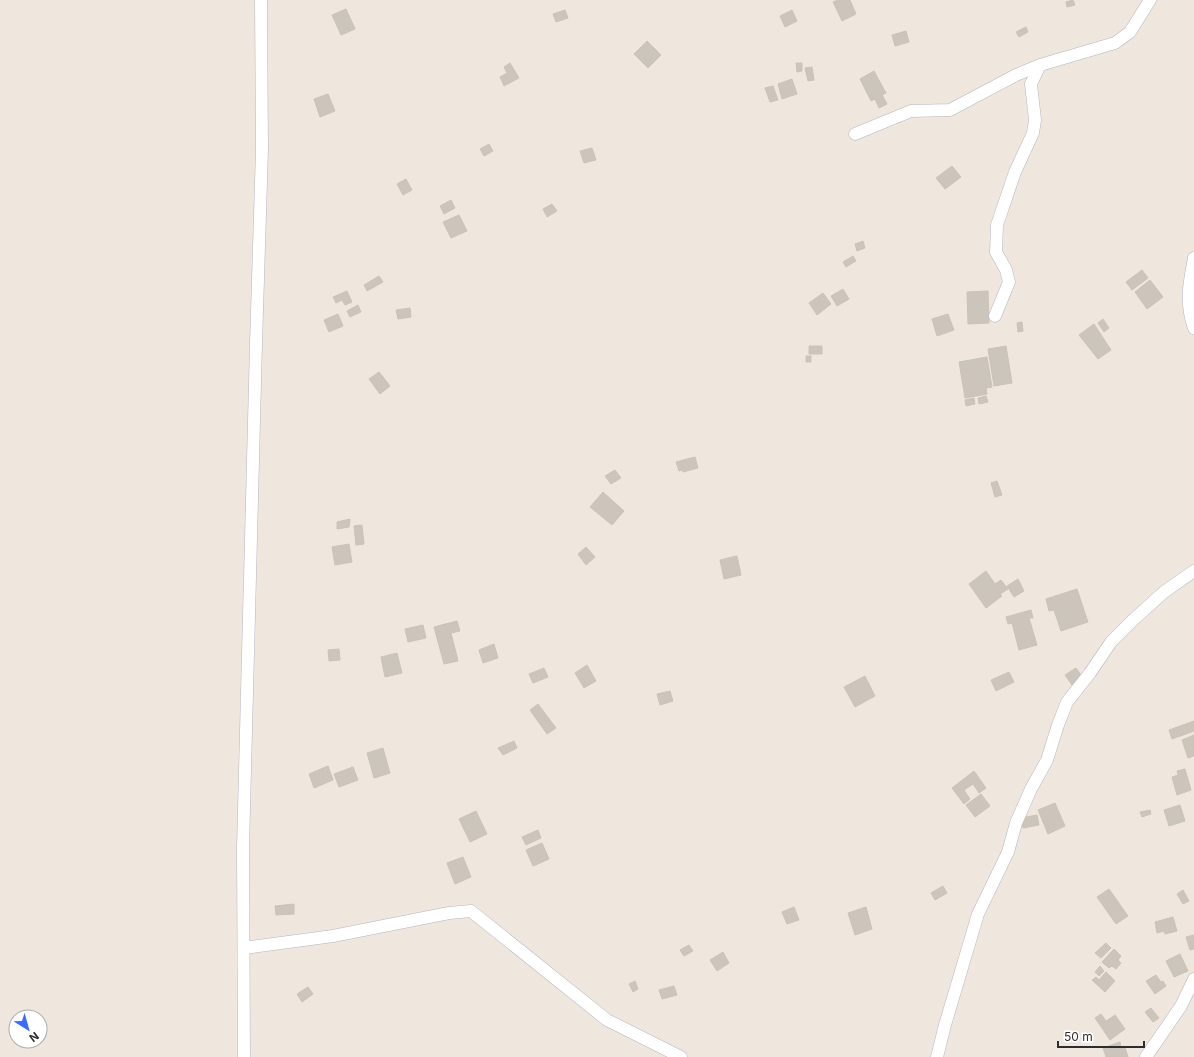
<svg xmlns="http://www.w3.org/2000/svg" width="1194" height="1057" font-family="Inter,sans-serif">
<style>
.building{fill:#cbc5bc;stroke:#cbc3b7}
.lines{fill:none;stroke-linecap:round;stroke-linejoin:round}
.minor-casing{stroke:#b2b6c1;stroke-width:13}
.minor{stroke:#fff;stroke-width:12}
</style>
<rect width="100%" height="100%" fill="#efe7de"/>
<!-- building -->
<path class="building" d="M838,0H850L856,14L842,21L833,2Z
M1073,0L1075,5L1067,7L1066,2Z
M346,9L355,29L341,35L332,15Z
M565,10L568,18L556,22L553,14Z
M792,10L797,21L785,27L780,16Z
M1026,27L1028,32L1019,37L1016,32Z
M906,31L909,42L895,46L892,35Z
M647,41L661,55L648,68L634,54Z
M510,63L519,78L504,86L500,77L507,73L504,67Z
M796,63H802V71L797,72Z
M812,67L814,80L808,81L805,68Z
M874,71L886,93L882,95L887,104L879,108L875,99L871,101L860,79Z
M792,79L797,94L782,99L778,84Z
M773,86L778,100L770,102L765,88Z
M328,94L335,111L320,117L314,99Z
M489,144L493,151L484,156L480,149Z
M592,148L596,160L584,163L580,151Z
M952,166L961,177L945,189L936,178Z
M406,179L412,190L403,195L397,184Z
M451,200L455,208L444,214L440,206Z
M552,204L557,211L547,217L543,209Z
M459,215L467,231L451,238L443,222Z
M863,241L865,248L857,251L855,244Z
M853,256L856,261L846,267L843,262Z
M1142,270L1148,278L1132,290L1126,282Z
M379,276L383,282L367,291L364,285Z
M1150,280L1163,297L1147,309L1135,292Z
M843,289L849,299L837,306L831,296Z
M347,291L352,302L345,305L342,300L336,303L333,297Z
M988,291L989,323L968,324L967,292Z
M823,293L831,304L817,315L809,303Z
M358,305L361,312L350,317L347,311Z
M410,308L411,317L398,319L396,310Z
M338,314L343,326L329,332L324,320Z
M948,314L954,330L937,336L932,319Z
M1103,319L1109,328L1104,332L1098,323Z
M1022,322L1023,331L1018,332L1017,323Z
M1094,324L1111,350L1098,359L1079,335Z
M809,346H822V354H809Z
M1006,346L1012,383L994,386L988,349Z
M806,356H811V362H806Z
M987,357L992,387L986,388L987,394L965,398L959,362Z
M379,372L390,386L380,394L369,379Z
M986,396L988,402L979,404L978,398Z
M974,398L975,404L966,406L965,400Z
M695,457L698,468L683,472V470L679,471L676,462Z
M615,470L621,478L611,484L605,476Z
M997,481L1002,495L995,497L991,483Z
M603,492L624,511L612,525L590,507Z
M350,519L349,527L337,529V522Z
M362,525L364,544L356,545L354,526Z
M349,544L352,562L335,565L332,547Z
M586,547L595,557L586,565L578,554Z
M737,556L741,575L724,579L720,560Z
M986,571L995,584L1001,580L1008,589L1000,594L1002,596L986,608L969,584Z
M1018,579L1024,591L1014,597L1007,586Z
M1077,589L1088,622L1061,631L1054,610L1049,611L1046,599Z
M1031,610L1033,618H1029L1037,645L1019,650L1012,623L1008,624L1006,617Z
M457,621L460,631L451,633L458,661L444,664L434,627Z
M423,625L426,638L408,642L405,629Z
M494,644L498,658L483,663L479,650Z
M339,649L340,660L329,661L328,650Z
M397,653L402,673L385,677L381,657Z
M587,665L596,681L584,688L575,673Z
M544,668L548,677L533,683L529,674Z
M1076,668L1083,678L1072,685L1065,675Z
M1009,672L1014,682L996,691L991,680Z
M865,676L875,696L855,707L844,687Z
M670,691L673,701L660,705L657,694Z
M538,704L556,728L547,734L530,710Z
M1194,721V731L1172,739L1169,730Z
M1194,735V756L1188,758L1182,740Z
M514,741L517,748L503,755L498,748Z
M383,748L390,773L374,778L367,753Z
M328,766L333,780L314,788L309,774Z
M353,767L358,780L339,787L334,774Z
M1185,769L1191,790L1177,795L1172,777L1178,775L1177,771Z
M974,771L986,788L979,793L973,784L964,790L970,799L964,804L952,788Z
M981,794L990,806L975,817L966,805Z
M1055,803L1065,826L1048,834L1038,810Z
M1180,805L1185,821L1169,826L1164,810Z
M1150,810L1151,814L1142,817L1140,812Z
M476,811L487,834L470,842L459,819Z
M1037,815L1039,825L1023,828L1021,818Z
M538,830L541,838L526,845L522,837Z
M542,843L549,859L533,866L526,850Z
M463,857L471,877L455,884L447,863Z
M943,886L947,893L935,900L931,893Z
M1109,889L1128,916L1116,924L1097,897Z
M1183,890L1189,901L1183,904L1177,894Z
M294,904V914L276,915L275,906Z
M794,907L799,920L787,924L782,912Z
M866,907L872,929L855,935L848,913Z
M1173,917L1177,931L1165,934L1164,931L1157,933L1155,922Z
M1194,935V949L1190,950L1186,937Z
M1106,943L1111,948L1101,958L1095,953Z
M689,945L693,951L684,956L680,950Z
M1114,949L1121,956L1118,960L1121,963L1116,969L1112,966L1109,968L1102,962Z
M723,952L729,963L717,971L710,960Z
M1180,954L1188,971L1174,977L1166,961Z
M1100,966L1104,971L1099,976L1095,972Z
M1106,972L1115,981L1105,992L1092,980L1096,977L1099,980Z
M1156,975L1161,982L1163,981L1166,986L1155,994L1146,981Z
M635,981L638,989L633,992L629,984Z
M674,986L677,995L662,999L659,990Z
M308,987L313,994L302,1002L297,994Z
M1151,1008L1159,1018L1153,1022L1145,1012Z
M1101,1014L1106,1021L1115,1015L1125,1029L1110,1040L1095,1018Z
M1120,1042L1121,1048L1125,1047L1128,1057H1106L1103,1048Z"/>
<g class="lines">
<defs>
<path id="minor" d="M855,134L911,111L950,110L1016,75L1040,65L1115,43L1130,32L1150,0
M1194,258C1189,284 1185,302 1194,328
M995,316L1009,282L1006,270L996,252L997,225L1015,172L1033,133L1035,120L1031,84L1040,65
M244,948L333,936L449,913L471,911L607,1020L681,1057
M244,1057L243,848L256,344L262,149L261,0
M937,1057L945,1025L978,914L1008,852L1016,823L1031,789L1047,760L1058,725L1067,702L1090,673L1111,642L1133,620L1164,592L1194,571
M1146,1057L1181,1006L1194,979"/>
</defs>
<!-- minor casing -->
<use href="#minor" class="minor-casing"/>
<!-- minor -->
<use href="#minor" class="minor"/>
</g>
<!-- north arrow -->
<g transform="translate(28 1029) rotate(143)"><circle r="19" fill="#ffffff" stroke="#ababab"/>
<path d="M0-3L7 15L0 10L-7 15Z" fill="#3b6bff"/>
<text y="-6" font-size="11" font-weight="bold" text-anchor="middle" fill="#2d2d2d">N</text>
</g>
<!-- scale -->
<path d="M1058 1041v6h86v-6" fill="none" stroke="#2d2d2d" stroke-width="2"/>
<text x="1064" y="1041" font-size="12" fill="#2d2d2d" stroke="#ffffff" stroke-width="3" paint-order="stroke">50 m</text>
</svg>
